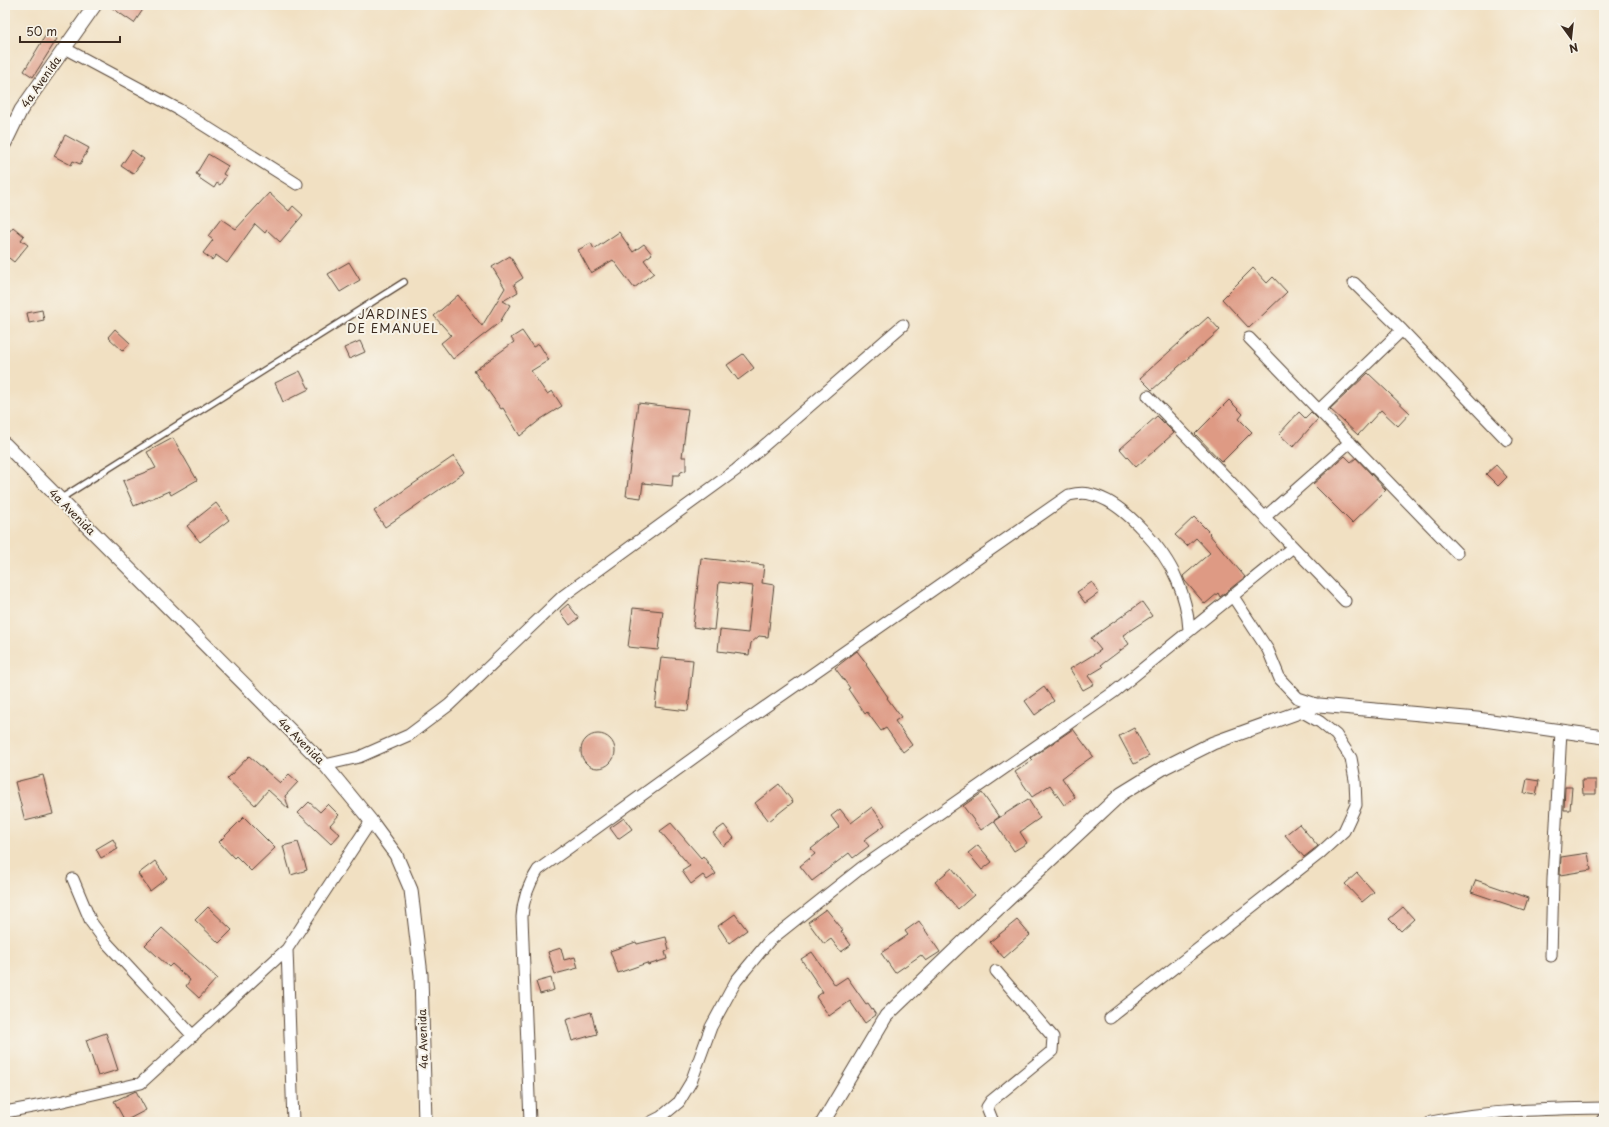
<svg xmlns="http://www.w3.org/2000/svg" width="1609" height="1127" font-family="'Playpen Sans',sans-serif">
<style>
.building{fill:#de9a84}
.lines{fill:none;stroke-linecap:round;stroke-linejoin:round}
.service-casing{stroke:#564537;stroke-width:8}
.minor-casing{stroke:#564537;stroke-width:13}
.tertiary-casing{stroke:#564537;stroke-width:15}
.service{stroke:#fff;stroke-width:5.5}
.minor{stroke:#fff;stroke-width:11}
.tertiary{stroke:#fff;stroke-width:13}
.labels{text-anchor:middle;stroke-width:4;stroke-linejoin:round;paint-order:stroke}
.street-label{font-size:11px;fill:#3b2a1e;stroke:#f7f3e8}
.neighbourhood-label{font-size:12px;letter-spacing:1px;fill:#3b2a1e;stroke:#f7f3e8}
</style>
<rect width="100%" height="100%" fill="#f7f3e8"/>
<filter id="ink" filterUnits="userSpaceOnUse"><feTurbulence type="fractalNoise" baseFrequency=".025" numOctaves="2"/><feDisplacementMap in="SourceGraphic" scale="8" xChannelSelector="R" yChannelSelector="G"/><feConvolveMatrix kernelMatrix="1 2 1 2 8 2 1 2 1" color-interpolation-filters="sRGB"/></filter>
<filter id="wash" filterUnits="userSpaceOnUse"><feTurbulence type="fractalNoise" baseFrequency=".012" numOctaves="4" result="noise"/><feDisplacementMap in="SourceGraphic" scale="16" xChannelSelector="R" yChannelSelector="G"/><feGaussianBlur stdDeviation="0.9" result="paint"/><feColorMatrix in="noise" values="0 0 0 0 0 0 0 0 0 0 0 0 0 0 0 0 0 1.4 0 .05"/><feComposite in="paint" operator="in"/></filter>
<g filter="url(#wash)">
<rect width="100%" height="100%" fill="#f1e0c2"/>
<g id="blocks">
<!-- building -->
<path class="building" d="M108,5H146L134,23Z
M47,33L57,39L33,77L24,71Z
M65,135L89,148L80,164L73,161L71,165L54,156Z
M132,150L144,159L133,174L121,166Z
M208,154L228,166L223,174L226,176L220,185L217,183L214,188L199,178L200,176L196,174Z
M269,193L289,211L293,206L303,215L280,242L267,230L265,233L255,224L227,263L216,255L212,260L203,253L213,240L208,236L221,219L236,229Z
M13,227L24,236L21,240L28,245L14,262L5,255V237Z
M619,232L633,252L644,244L652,254L644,260L654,273L634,288L613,260L591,273L578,250L591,243L594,249Z
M510,256L523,278L514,284L518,292L503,301L510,305L500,322L453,359L441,343L451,335L434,316L458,295L482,326L505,288L492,267Z
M349,262L360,280L340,292L328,274Z
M1253,268L1267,283L1273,277L1287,292L1249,328L1222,299Z
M42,310L44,320L29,323L27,313Z
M1208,317L1220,330L1152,390L1140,378Z
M115,329L130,343L123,351L108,337Z
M522,331L533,347L539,344L549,360L531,371L547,394L552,391L562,406L541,419L520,436L503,408L501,409L474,371L514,342L511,338Z
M360,341L365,352L349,359L344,348Z
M743,354L754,368L738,380L727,365Z
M300,371L309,389L283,402L275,383Z
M1368,373L1410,413L1398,426L1381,410L1358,435L1330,409Z
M1229,400L1243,414L1239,419L1252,432L1222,462L1195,434Z
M638,403L688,409L682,457H686V470L681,472L679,475H673L672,486L643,483L641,498L626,496Z
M1299,412L1305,418L1311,412L1318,419L1293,447L1279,434Z
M1157,416L1174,433L1136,467L1120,449Z
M173,438L197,480L171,495L169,491L134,506L123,481L156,468L147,452Z
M454,456L465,472L385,527L374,511Z
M1345,456L1351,462L1356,458L1386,490L1352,523L1313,484Z
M1496,465L1507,477L1498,486L1486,474Z
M216,503L229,520L200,542L187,526Z
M1194,517L1210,533L1209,534L1245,577L1220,597L1218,593L1205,604L1185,581L1183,576L1210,553L1196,538L1187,546L1175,535Z
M701,558L764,565L762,583L774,585L768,637L759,636L751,643L749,655L718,651L720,630L748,633L753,586L719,582L714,630L693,627Z
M1092,582L1099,593L1085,603L1077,592Z
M1142,602L1152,616L1123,635L1129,644L1101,665L1103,667L1088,676L1094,684L1083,690L1070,669L1101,650L1091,638Z
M568,604L579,618L570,625L560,611Z
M633,608L663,611L658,650L628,647Z
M857,651L867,664L866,665L888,697L887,698L901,717L895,721L912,745L903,752L886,728L881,731L867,712L865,714L848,689L850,688L835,668Z
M661,657L693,660L688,711L655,707Z
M1044,687L1054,701L1035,715L1025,701Z
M1134,728L1149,756L1134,764L1119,736Z
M1073,729L1093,756L1062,778L1075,797L1064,805L1050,785L1032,797L1015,772L1033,760L1031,758Z
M581 751a17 17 0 1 1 34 0a17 17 0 1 1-34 0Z
M249,756L280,783L289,774L298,782L285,796L289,809L268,790L255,805L227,779Z
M43,775L53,814L25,821L15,782Z
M1527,779L1539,781L1536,795L1524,793Z
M1582,780H1596V794H1583Z
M779,784L793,802L769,821L755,803Z
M1565,787H1572L1570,810H1564Z
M982,793L999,817L981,830L963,806Z
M1028,799L1040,818L1020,832L1027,843L1014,851L994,821Z
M309,802L320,812L328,804L339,815L330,825L340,834L331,844L298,813Z
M872,807L885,825L864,840L869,846L853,858L849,853L812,881L800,866L815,854L811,849L839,827L831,816L840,809L851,823Z
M244,817L275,848L251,871L236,856L234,858L219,842Z
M624,818L632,829L618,839L610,828Z
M671,823L701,858L703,856L716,874L707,880L703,875L691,884L682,871L690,866L660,831Z
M1299,824L1318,846L1304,857L1285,835Z
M724,825L734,838L723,846L713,833Z
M113,839L118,849L101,858L96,849Z
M298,842L307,870L291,875L283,846Z
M978,845L992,862L982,870L968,853Z
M1588,853L1591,870L1560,875L1561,857Z
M155,861L167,878L150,891L138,874Z
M952,868L974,895L958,909L935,882Z
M1357,873L1374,892L1362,902L1345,884Z
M1476,880L1528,898L1524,910L1471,892Z
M208,907L232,930L219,943L195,920Z
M1403,907L1414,919L1401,931L1389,919Z
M826,909L843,930L841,931L851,945L841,952L831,939L824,944L808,922Z
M735,914L747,930L729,943L718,926Z
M1017,920L1030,935L1004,958L990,942Z
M919,921L940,952L926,961L921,955L895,973L881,953L908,935L905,931Z
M162,928L217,978L199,998L186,986L190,980L172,964L169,967L145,945Z
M666,937L669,950L665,952L667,959L648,965L647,963L618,973L610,951L636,942L637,944Z
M561,948L564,960L575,957L578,968L555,974L548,952Z
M812,952L835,985L847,977L866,1004L868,1003L876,1015L865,1023L850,1001L829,1016L816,997L823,992L801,959Z
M551,978L554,990L540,994L536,982Z
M591,1012L597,1034L572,1041L566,1020Z
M106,1033L118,1070L98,1076L86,1040Z
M136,1091L146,1110L125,1121L114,1101Z"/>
</g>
</g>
<g filter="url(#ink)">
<use href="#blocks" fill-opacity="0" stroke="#564537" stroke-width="1"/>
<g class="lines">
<defs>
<path id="service" d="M60,499L404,282"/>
<path id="minor" d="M64,48L178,109L297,184
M1354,283L1402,330L1507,440
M1249,338L1457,553
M1148,396L1345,601
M1319,410L1402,330
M1265,517L1350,442
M1232,595L1268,650L1280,679L1298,698L1319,705
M325,765L359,757L409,735L449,705L563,596L736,470L903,325
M73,879L91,922L105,941L193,1036
M287,949L293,1122
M1551,956L1553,879L1561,731
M1110,1018L1319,854L1344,831L1356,805L1355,780L1351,758L1336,735L1320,722L1301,711
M5,1112L59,1102L141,1083L287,949L371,821
M530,1122L522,917C523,899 528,885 538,870L735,728L1069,495C1077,493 1085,492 1093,495C1125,503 1165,551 1177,580C1184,596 1188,612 1189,630
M651,1122L661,1117L679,1102L691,1082L711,1027L736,981L769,941L861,868L1114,692L1293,547
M993,1122L987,1107L991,1101L1052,1051L1053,1037L996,971
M1431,1122C1489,1110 1545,1109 1604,1108
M1601,1122L1604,1118"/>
<path id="tertiary" d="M5,143L21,110L95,5
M5,444L325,765L371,821L396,855L411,890L421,975L425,1122
M823,1122L886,1016L986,920L1121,794L1165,767L1213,743L1319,705L1477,719L1604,737"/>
</defs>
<!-- service casing -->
<use href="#service" class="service-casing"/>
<!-- minor casing -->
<use href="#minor" class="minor-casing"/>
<!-- tertiary casing -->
<use href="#tertiary" class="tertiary-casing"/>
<!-- service -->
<use href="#service" class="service"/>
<!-- minor -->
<use href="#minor" class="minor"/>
<!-- tertiary -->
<use href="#tertiary" class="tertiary"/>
</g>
</g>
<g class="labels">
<!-- street labels -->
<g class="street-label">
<text transform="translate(41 82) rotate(-55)" y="4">4a Avenida</text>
<text transform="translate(72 512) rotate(45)" y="4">4a Avenida</text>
<text transform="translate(301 741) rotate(45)" y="4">4a Avenida</text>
<text transform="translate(423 1039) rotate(-92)" y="4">4a Avenida</text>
</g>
<!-- neighbourhood labels -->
<g class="neighbourhood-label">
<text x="393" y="319">JARDINES<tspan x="393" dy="14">DE EMANUEL</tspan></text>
</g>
</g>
<!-- margin -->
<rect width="1609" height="1127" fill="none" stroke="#f7f3e8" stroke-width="20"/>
<!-- north arrow -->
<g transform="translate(1571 38) rotate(165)" stroke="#f7f3e8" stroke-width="3" paint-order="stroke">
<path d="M0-3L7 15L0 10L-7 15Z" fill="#3b2a1e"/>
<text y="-6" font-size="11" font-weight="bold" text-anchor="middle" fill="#3b2a1e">N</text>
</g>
<!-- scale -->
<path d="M20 36v6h100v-6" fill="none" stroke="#3b2a1e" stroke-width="2"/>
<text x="26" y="36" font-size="12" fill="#3b2a1e" stroke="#f7f3e8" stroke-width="3" paint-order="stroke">50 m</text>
</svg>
